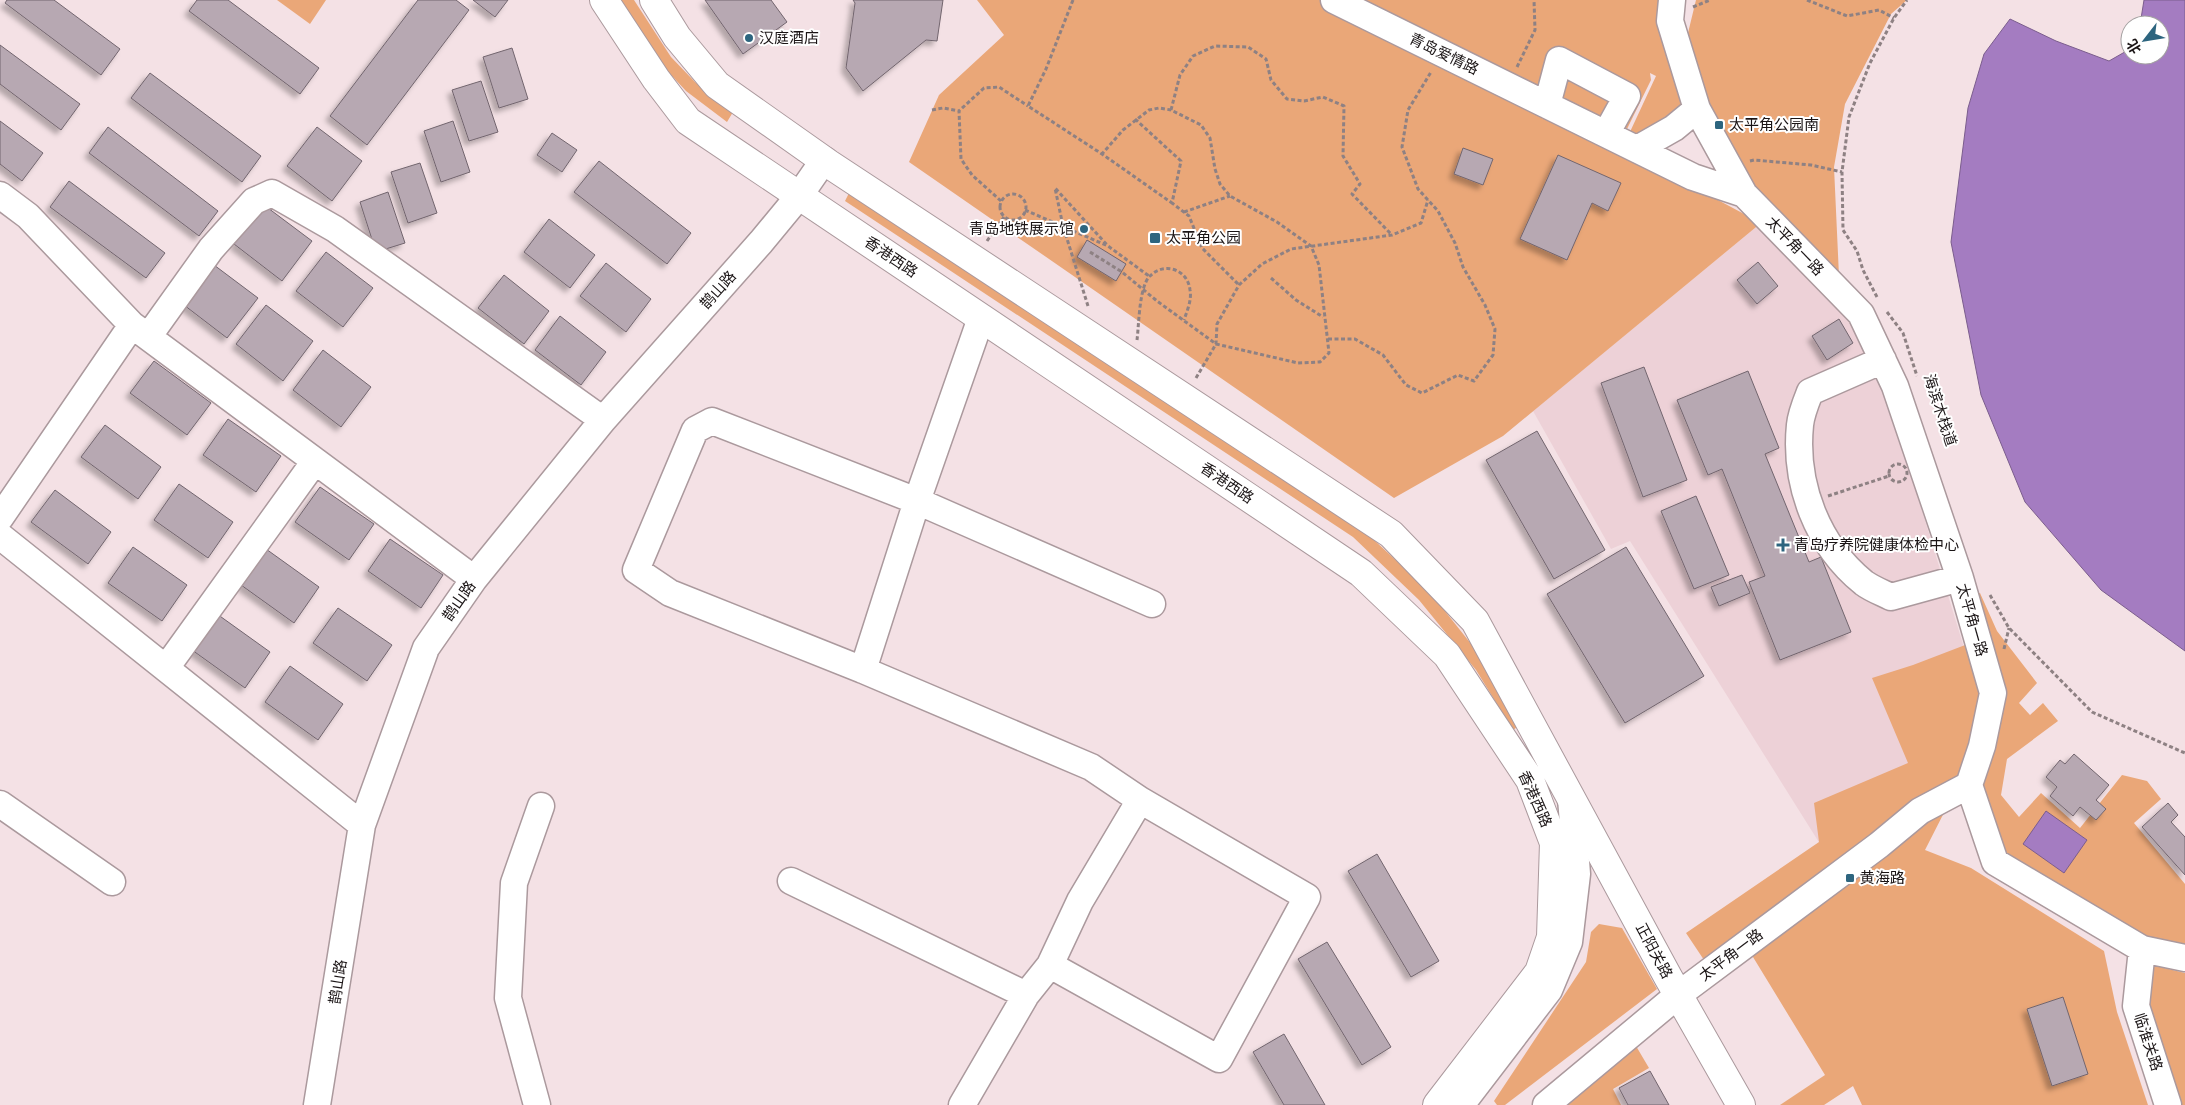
<svg xmlns="http://www.w3.org/2000/svg" width="2185" height="1105" font-family="Roboto,'Noto Sans SC',sans-serif">
<style>
.built{fill:#edd1d7}
.green{fill:#eaa778}
.water{fill:#a47cc1;stroke:#7b5d8d}
.building{fill:#b7a8b2;stroke:#72656e;filter:url(#shadow)}
.lines{fill:none;stroke-linecap:round;stroke-linejoin:round}
.minor-casing{stroke:#ab999d;stroke-width:29}
.major-casing{stroke:#ab999d;stroke-width:30}
.path{stroke:#8e8183;stroke-width:3;stroke-dasharray:4 2.5;stroke-linecap:butt}
.minor{stroke:#fff;stroke-width:26}
.major{stroke:#fff;stroke-width:28}
.poi-dot{fill:#2d657f;stroke:#fff;stroke-width:2}
.labels{text-anchor:middle;stroke-width:4;stroke-linejoin:round;paint-order:stroke}
.poi-label{font-size:15px;fill:#1a1415;stroke:#fff;text-anchor:start}
.street-label{font-size:15px;fill:#1a1415;stroke:#fff}
</style>
<defs>
<filter id="shadow"><feDropShadow dx="-4.5" dy="4.5" stdDeviation="2.5" flood-color="#0004"/></filter>
</defs>
<rect width="100%" height="100%" fill="#f4e1e5"/>
<!-- built -->
<path class="built" d="M1761,223L1851,317L1886,393L1977,690L1832,863L1630,541L1611,549L1533,411Z"/>
<!-- green -->
<path class="green" d="M277,0H326L310,24Z
M619,0H634L671,57L695,82L733,112L727,122L686,91L660,63Z
M977,0H1662L1682,104L1640,138L1629,134L1656,76L1650,73L1651,80L1627,129L1615,145L1761,223L1503,436L1394,498L909,162L939,95L1004,35Z
M1696,0H1907L1891,14L1845,104L1834,167L1839,276L1755,187L1706,99L1688,33Z
M851,189L1359,526L1429,591L1487,664L1523,723L1513,730L1476,670L1419,600L1353,537L845,201Z
M1980,593L1997,631L2037,683L2019,703L2030,715L2043,703L2058,721L2007,759L2001,795L2019,817L2041,793L2080,828L2122,775L2147,781L2161,799L2134,823L2185,884V954L2143,945L1999,859L1974,785L1997,697L1971,597Z
M1973,642L1986,695L1978,746L1925,850L1971,868L2104,951L2117,1012L2148,1105H1862L1853,1086L1824,1105H1780L1825,1075L1742,939L1704,960L1686,933L1819,842L1814,803L1908,763L1872,678L1913,665Z
M1599,924L1622,928L1657,989L1505,1105H1497L1494,1101L1586,962L1591,932Z
M2152,965L2185,973V1105H2182L2150,1006Z
M1636,1046L1649,1068L1613,1089L1621,1105H1564Z"/>
<!-- water -->
<path class="water" d="M2144,0H2185V651L2101,590L2025,502L1981,395L1951,242L1968,108L1984,54L2010,19L2056,41L2109,61L2130,49V55H2160V25H2140Z
M2046,811L2087,840L2064,873L2023,844Z"/>
<!-- building -->
<path class="building" d="M7,0H54L120,49L101,75L5,3Z
M197,0H228L319,68L300,94L189,11Z
M418,0H456L469,10L367,145L330,116Z
M473,0H508L495,17Z
M705,0H771L787,22L743,54Z
M853,0H943L937,41L926,40L863,91L846,68L855,3Z
M0,45L80,104L61,130L0,84Z
M512,48L528,99L499,108L483,57Z
M150,73L261,156L242,182L131,98Z
M481,81L498,132L469,141L452,90Z
M0,121L43,153L22,181L0,164Z
M453,121L470,172L441,182L424,131Z
M108,127L218,211L199,236L89,153Z
M317,127L362,161L332,201L287,166Z
M552,133L577,150L562,172L537,155Z
M1463,148L1493,159L1483,185L1454,174Z
M1558,155L1621,183L1608,211L1592,203L1567,260L1520,239Z
M599,161L691,233L667,264L574,192Z
M420,163L437,213L408,223L391,172Z
M69,181L165,253L146,278L50,207Z
M388,192L405,243L376,252L360,202Z
M264,205L312,241L282,281L234,244Z
M549,219L595,255L570,288L524,252Z
M1087,240L1126,264L1116,281L1077,257Z
M326,252L373,288L343,327L296,291Z
M210,262L258,298L227,338L180,302Z
M1758,262L1778,286L1757,304L1737,280Z
M606,263L651,299L626,332L580,296Z
M504,275L549,311L524,344L478,308Z
M266,305L313,341L283,381L236,344Z
M560,316L606,352L581,385L535,350Z
M1839,319L1853,343L1827,360L1812,336Z
M323,350L371,387L341,427L293,390Z
M154,361L211,403L187,435L130,393Z
M1644,367L1687,480L1643,497L1601,383Z
M1748,371L1779,448L1765,454L1809,562L1821,557L1851,632L1780,660L1749,582L1765,576L1722,469L1708,475L1677,400Z
M228,419L281,456L256,492L203,455Z
M105,425L161,467L138,499L81,457Z
M1537,431L1605,550L1554,579L1486,460Z
M179,484L233,522L208,558L154,520Z
M320,487L374,524L349,560L295,522Z
M55,490L111,532L88,564L31,522Z
M1696,496L1729,575L1694,589L1661,511Z
M390,539L443,575L421,608L368,571Z
M133,547L187,585L162,621L108,583Z
M1626,547L1704,676L1625,723L1547,594Z
M266,549L319,587L294,623L241,585Z
M1742,575L1750,593L1719,606L1711,587Z
M338,608L392,645L367,681L313,643Z
M217,614L270,652L245,688L192,650Z
M290,666L343,704L318,740L265,702Z
M2074,754L2109,785L2096,800L2106,809L2096,820L2080,807L2073,816L2050,796L2057,787L2046,777L2060,760L2065,764Z
M2168,803L2178,815L2171,822L2185,837V875L2142,827Z
M1377,854L1439,961L1411,977L1348,871Z
M1327,942L1391,1047L1362,1065L1298,959Z
M2063,997L2088,1074L2052,1086L2027,1009Z
M1284,1034L1325,1105H1284L1253,1052Z
M1650,1071L1669,1105H1628L1619,1088Z"/>
<g class="lines">
<defs>
<path id="minor" d="M1334,0L1693,177L1744,194
M1547,105L1559,60L1627,96L1606,134
M1637,149L1674,128L1697,109
M0,195L28,216L132,325
M148,337L211,249L254,201L272,193L335,229L603,420
M1883,360L1810,392C1806,402 1801,414 1800,425C1794,484 1817,545 1864,583C1872,589 1883,593 1891,597L1960,578
M0,518L132,325L474,579
M0,536L362,825
M166,668L315,461
M863,670L917,501L981,318
M1969,785L1995,862L2142,949L2185,958
M0,804L112,882
M791,881L1026,995
M2142,949L2136,1006L2168,1105
M1050,965L1219,1059L1307,897L1140,800L1091,767L863,670L670,593L636,570L695,430L712,421L917,501L1152,604
M317,1105L362,825L426,648L474,579L603,420L761,242L799,196L824,160
M537,1105L508,998L514,883L541,806
M962,1105L1026,995L1050,965L1080,901L1140,800
M1461,1105L1549,990L1569,942L1577,874L1571,798
M1546,1105L1678,995L1879,845L1920,811L1969,785L1982,746L1993,693L1960,578L1895,386L1861,314L1744,194L1697,109L1670,21L1672,0"/>
<path id="major" d="M604,0L656,79L688,121L1361,573L1447,655L1530,780L1554,843L1551,937L1539,972L1437,1105
M654,0L677,37L717,85L829,164L1391,534L1475,621L1668,977L1741,1105"/>
</defs>
<!-- minor casing -->
<use href="#minor" class="minor-casing"/>
<!-- major casing -->
<use href="#major" class="major-casing"/>
<!-- path -->
<path class="path" d="M1073,0L1046,69L1028,106L1102,154L1172,203
M1807,0L1847,16L1879,10L1894,18
M1693,7L1710,0
M1517,67L1535,30L1534,0
M932,110L943,108L959,111
M1171,110L1180,75L1193,56L1215,46L1248,47L1266,59L1271,80L1287,99L1304,101L1323,97L1344,106L1343,156L1360,184L1352,194L1392,235
M1135,119L1181,161L1172,203L1189,216L1202,248L1239,285
M1750,161L1754,160L1811,165L1842,172
M1000 207a13 13 0 1 1 26 0a13 13 0 1 1-26 0Z
M1001,201L972,175L961,159L959,111L984,88L999,87L1028,106
M1025,210L1108,246L1149,276
M1184,212L1230,196
M987,241L1004,217
M1090,252L1122,272L1157,301L1216,344L1298,363L1320,362L1329,353L1319,265L1311,246L1277,222L1230,196L1220,184L1215,169L1210,138L1201,125L1171,110L1159,108L1149,110L1123,130L1102,154
M1271,278L1296,300L1323,317
M1877,297L1863,270L1857,251L1843,230L1842,172L1849,117L1870,63L1894,18L1907,0
M1088,306L1063,226L1055,188L1108,246
M1887,312L1903,333L1917,376
M1328,339H1355L1383,355L1406,385L1422,393L1458,375L1474,381L1493,355L1495,329L1485,305L1463,267L1455,243L1438,211L1418,189L1402,147L1408,110L1431,72
M1137,340C1139,325 1139,286 1150,276C1165,261 1188,270 1190,290C1192,300 1187,311 1184,320
M1196,378L1216,344L1217,324L1239,285L1262,264L1291,249L1392,235L1421,223L1428,200
M1889 473a9 9 0 1 1 18 0a9 9 0 1 1-18 0Z
M1828,496L1889,476
M1990,595L2009,628L2092,712L2185,753
M2004,649L2009,628"/>
<!-- minor -->
<use href="#minor" class="minor"/>
<!-- major -->
<use href="#major" class="major"/>
</g>
<!-- markers -->
<g class="poi-dot">
<circle cx="749" cy="38" r="5"/>
<rect x="1714" y="120" width="10" height="10" rx="2.5"/>
<circle cx="1084" cy="229" r="5"/>
<rect x="1149" y="232" width="12" height="12" rx="2.5"/>
<path d="M1780.5 537.5h5v5h5v5h-5v5h-5v-5h-5v-5h5z"/>
<rect x="1845" y="873" width="10" height="10" rx="2.5"/>
</g>
<g class="labels">
<!-- poi labels -->
<g class="poi-label">
<text x="759" y="43">汉庭酒店</text>
<text x="1729" y="130">太平角公园南</text>
<text x="1074" y="234" text-anchor="end">青岛地铁展示馆</text>
<text x="1166" y="243">太平角公园</text>
<text x="1794" y="550">青岛疗养院健康体检中心</text>
<text x="1860" y="883">黄海路</text>
</g>
<!-- street labels -->
<g class="street-label">
<text transform="translate(1444 54) rotate(26)" y="5">青岛爱情路</text>
<text transform="translate(1795 246) rotate(46)" y="5">太平角一路</text>
<text transform="translate(891 257) rotate(34)" y="5">香港西路</text>
<text transform="translate(718 290) rotate(-48)" y="5">鹊山路</text>
<text transform="translate(1940 410) rotate(72)" y="5">海滨木栈道</text>
<text transform="translate(1227 483) rotate(34)" y="5">香港西路</text>
<text transform="translate(459 601) rotate(-55)" y="5">鹊山路</text>
<text transform="translate(1972 620) rotate(74)" y="5">太平角一路</text>
<text transform="translate(1535 799) rotate(66)" y="5">香港西路</text>
<text transform="translate(1654 951) rotate(62)" y="5">正阳关路</text>
<text transform="translate(1731 955) rotate(-37)" y="5">太平角一路</text>
<text transform="translate(338 982) rotate(-81)" y="5">鹊山路</text>
<text transform="translate(2148 1042) rotate(72)" y="5">临淮关路</text>
</g>
</g>
<!-- north arrow -->
<g transform="translate(2145 40) rotate(239)"><circle r="24" fill="#ffffff" stroke="#a3a1a1"/>
<path d="M0-4L9 19L0 12L-9 19Z" fill="#2d657f"/>
<text y="-8" font-size="14" font-weight="bold" text-anchor="middle" fill="#1a1415">北</text>
</g>
</svg>
